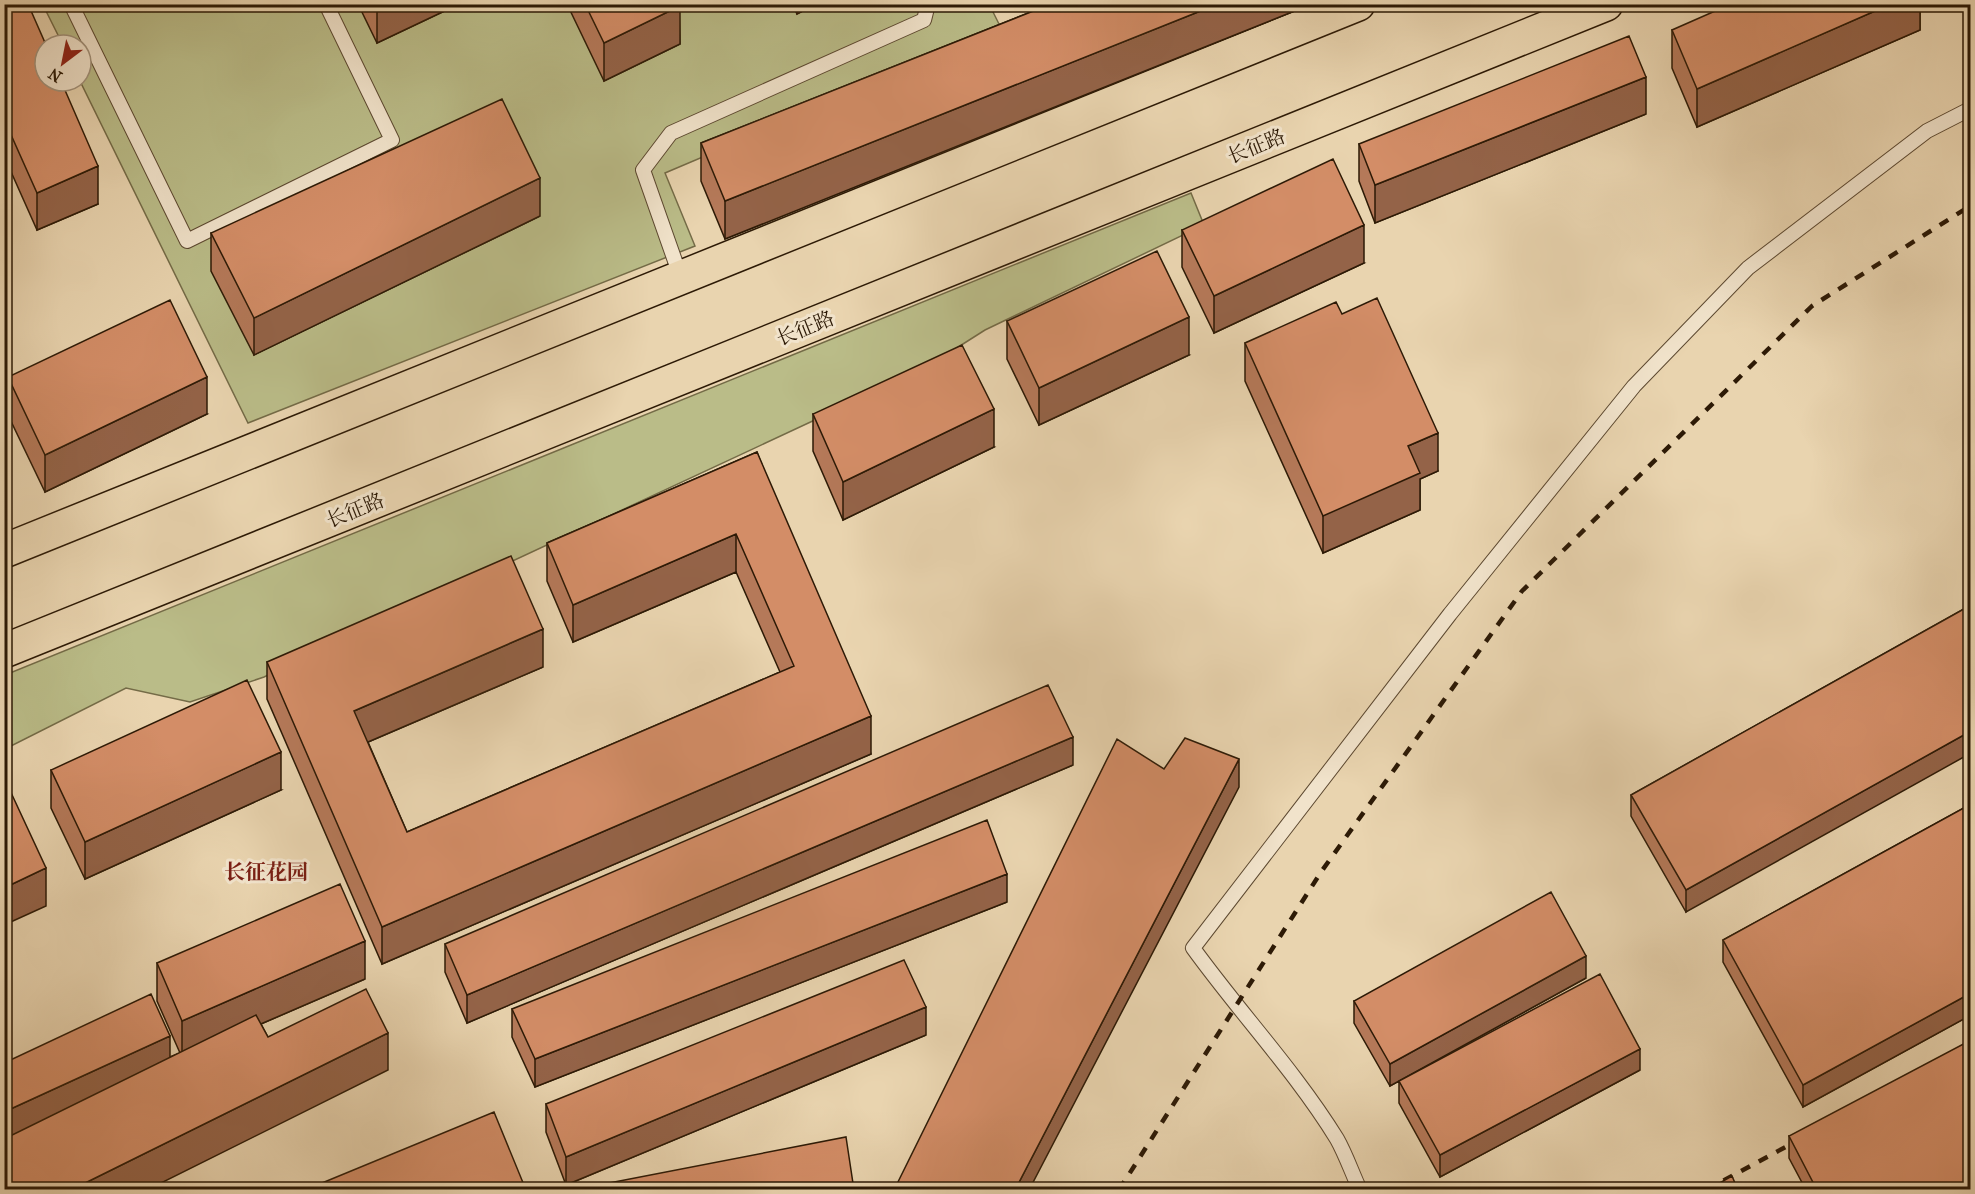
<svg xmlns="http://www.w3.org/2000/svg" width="1975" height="1194" font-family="'IM FELL French Canon','Noto Serif SC',serif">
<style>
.green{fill:#babc88;stroke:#746b47;stroke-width:1.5}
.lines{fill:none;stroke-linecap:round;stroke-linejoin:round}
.lane-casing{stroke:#5c4830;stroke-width:16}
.primary-casing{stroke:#2d1a06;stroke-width:36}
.lane{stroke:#f1e3cb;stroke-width:14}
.primary{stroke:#e9d4af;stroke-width:33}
.rail{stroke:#2d1a06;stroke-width:4.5;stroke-dasharray:10 10;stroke-linecap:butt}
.wall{fill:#b57959;stroke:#2d1a06;stroke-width:1.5}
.shaded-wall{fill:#946348;stroke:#2d1a06;stroke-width:1.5}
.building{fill:#d38d67;stroke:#2d1a06;stroke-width:1.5}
.labels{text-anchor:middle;stroke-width:6;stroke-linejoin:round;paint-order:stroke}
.street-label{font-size:20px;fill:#2d1a06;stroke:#f1e3cb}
.neighbourhood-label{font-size:21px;font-weight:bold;fill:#7a1f14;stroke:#f1e3cb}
</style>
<rect width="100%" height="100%" fill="#e9d4af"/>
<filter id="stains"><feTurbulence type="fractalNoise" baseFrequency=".00333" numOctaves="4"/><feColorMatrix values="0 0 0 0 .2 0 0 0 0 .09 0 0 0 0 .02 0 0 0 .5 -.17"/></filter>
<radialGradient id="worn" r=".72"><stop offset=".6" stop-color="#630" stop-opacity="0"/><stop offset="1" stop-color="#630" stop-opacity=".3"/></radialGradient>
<!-- green -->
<path class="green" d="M989,4L1002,30L665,173L695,246L248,423L80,81L81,45H63L43,5Z
M1191,193L1204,225L985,330L922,370L264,677L190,702L126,688L5,749V675Z"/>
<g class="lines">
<defs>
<path id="lane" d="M71,4L187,241L392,140L326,4
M681,278L643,170L671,133L924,20L928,4
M1360,1190C1352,1173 1346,1155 1337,1139C1295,1071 1240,1013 1193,948L1450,614L1634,386L1748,268L1927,131L1970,109"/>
<path id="primary" d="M4,551L1358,4
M4,651L1606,4"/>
</defs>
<!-- lane casing -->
<use href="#lane" class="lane-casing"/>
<!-- primary casing -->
<use href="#primary" class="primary-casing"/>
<!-- lane -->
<use href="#lane" class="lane"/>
<!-- primary -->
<use href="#primary" class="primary"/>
<!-- rail -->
<path class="rail" d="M1119,1190L1321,872L1522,591L1812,306L1970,206
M1706,1190L1804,1137"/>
</g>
<!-- wall -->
<path class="wall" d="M4,4L98,204L37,230L4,156Z
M358,4H453V7L377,43Z
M567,4H679L680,44L604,81Z
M792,4H816L797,14Z
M1039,4H1312L725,239L701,181V143L1041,8Z
M1920,4V30L1697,127L1672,68V30Z
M1646,114L1375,223L1359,181V144Z
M540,216L254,355L211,271V233Z
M1182,230L1364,263L1214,333L1182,267Z
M1342,314L1438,471L1420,479V510L1323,553L1245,381V343Z
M1007,321L1189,355L1039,425L1007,359Z
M8,377L207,414L45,492L8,415Z
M813,414L994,447L843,520L813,451Z
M757,452L871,754L382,964L267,699V662L543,667L368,742L407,832L780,672L736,572L573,642L547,581V543Z
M1971,605L1686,912L1631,816V795Z
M1073,765L467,1023L445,972V944Z
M51,770L281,790L85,879L51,808Z
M1971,804V1015L1803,1107L1723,962V940Z
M1007,902L535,1087L512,1037V1009Z
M157,963L365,979L261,1024L268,1037L388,1070L170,1057L180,1053L157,1001Z
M1586,978L1390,1086L1354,1023V1001Z
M926,1035L566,1185L546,1132V1104Z
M1640,1070L1440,1177L1399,1103V1081Z
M1789,1136L1971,1190H1806L1789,1158Z"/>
<!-- shaded-wall -->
<path class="shaded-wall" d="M380,4H453V7L377,43V6Z
M797,4H816L797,14Z
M1218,4H1312L725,239V201Z
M1891,4H1920V30L1697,127V89Z
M680,6V44L604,81V43Z
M1646,77V114L1375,223V185Z
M98,166V204L37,230V193Z
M540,178V216L254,355V318Z
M1364,225V263L1214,333V296Z
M1189,317V355L1039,425V388Z
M207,377V414L45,492V455Z
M994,409V447L843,520V482Z
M1438,433V471L1420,479V510L1323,553V516L1408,446Z
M736,534V572L573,642V605Z
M543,629V667L354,748V711Z
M871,716V754L382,964V927Z
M1971,731V753L1686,912V890Z
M1073,737V765L467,1023V995Z
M281,752V790L85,879V842Z
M1239,759V787L1029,1190H1015Z
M46,868V906L4,925V888Z
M1007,874V902L535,1087V1059Z
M365,941V979L182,1058V1021Z
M1586,956V978L1390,1086V1064Z
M1971,993V1015L1803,1107V1085Z
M926,1007V1035L566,1185V1157Z
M388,1033V1070L147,1190H71Z
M170,1036V1073L4,1150V1112Z
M1640,1049V1070L1440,1177V1155Z"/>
<!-- building -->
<path class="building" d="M4,4H28L46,45L45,81H61L98,166L37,193L4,119Z
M585,4H679L680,6L604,43Z
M1051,4H1218L725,201L701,143Z
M1731,4H1891L1697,89L1672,30Z
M1629,36L1646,77L1375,185L1359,144Z
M502,99L540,178L254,318L211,233Z
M1333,159L1364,225L1214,296L1182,230Z
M1157,251L1189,317L1039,388L1007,321Z
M1377,298L1438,433L1408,446L1420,473L1323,516L1245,343L1336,302L1342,314Z
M170,300L207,377L45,455L8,377Z
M962,345L994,409L843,482L813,414Z
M757,452L871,716L382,927L267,662L511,556L543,629L354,711L407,832L794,666L736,534L573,605L547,543Z
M1971,605V731L1686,890L1631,795Z
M247,680L281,752L85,842L51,770Z
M1048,685L1073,737L467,995L445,944Z
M1185,738L1239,759L1015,1190H894L1117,739L1164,769Z
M7,784L46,868L4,888V786Z
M1971,804V993L1803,1085L1723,940Z
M987,820L1007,874L535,1059L512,1009Z
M340,884L365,941L182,1021L157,963Z
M1551,892L1586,956L1390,1064L1354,1001Z
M904,960L926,1007L566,1157L546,1104Z
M1600,974L1640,1049L1440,1155L1399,1081Z
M366,989L388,1033L71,1190H4V1139L256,1015L268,1037Z
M151,994L170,1036L4,1112V1063Z
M1971,1040V1190H1817L1789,1136Z
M494,1112L526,1190H305Z
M846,1137L854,1190H573Z
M1732,1176L1738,1190H1707Z"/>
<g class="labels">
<!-- street labels -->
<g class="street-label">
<text transform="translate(1256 146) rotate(-22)" y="7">长征路</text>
<text transform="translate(805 328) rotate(-22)" y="7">长征路</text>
<text transform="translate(355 510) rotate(-22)" y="7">长征路</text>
</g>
<!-- neighbourhood labels -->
<g class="neighbourhood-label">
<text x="266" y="879">长征花园</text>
</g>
</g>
<!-- margin -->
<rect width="1975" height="1194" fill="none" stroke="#e9d4af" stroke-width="24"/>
<rect x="6" y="6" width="1963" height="1182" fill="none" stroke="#2d1a06" stroke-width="3"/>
<rect x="12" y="12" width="1951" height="1170" fill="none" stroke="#2d1a06" stroke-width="1.5"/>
<!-- north arrow -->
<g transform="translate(63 63) rotate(212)"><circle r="28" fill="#f1e3cb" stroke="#a3937c" stroke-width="1.5"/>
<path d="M0-4.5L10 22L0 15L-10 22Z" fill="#8f2418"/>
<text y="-9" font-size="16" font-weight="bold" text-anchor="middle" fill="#2d1a06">N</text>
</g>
<rect width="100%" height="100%" filter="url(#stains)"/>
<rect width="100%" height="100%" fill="url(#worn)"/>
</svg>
